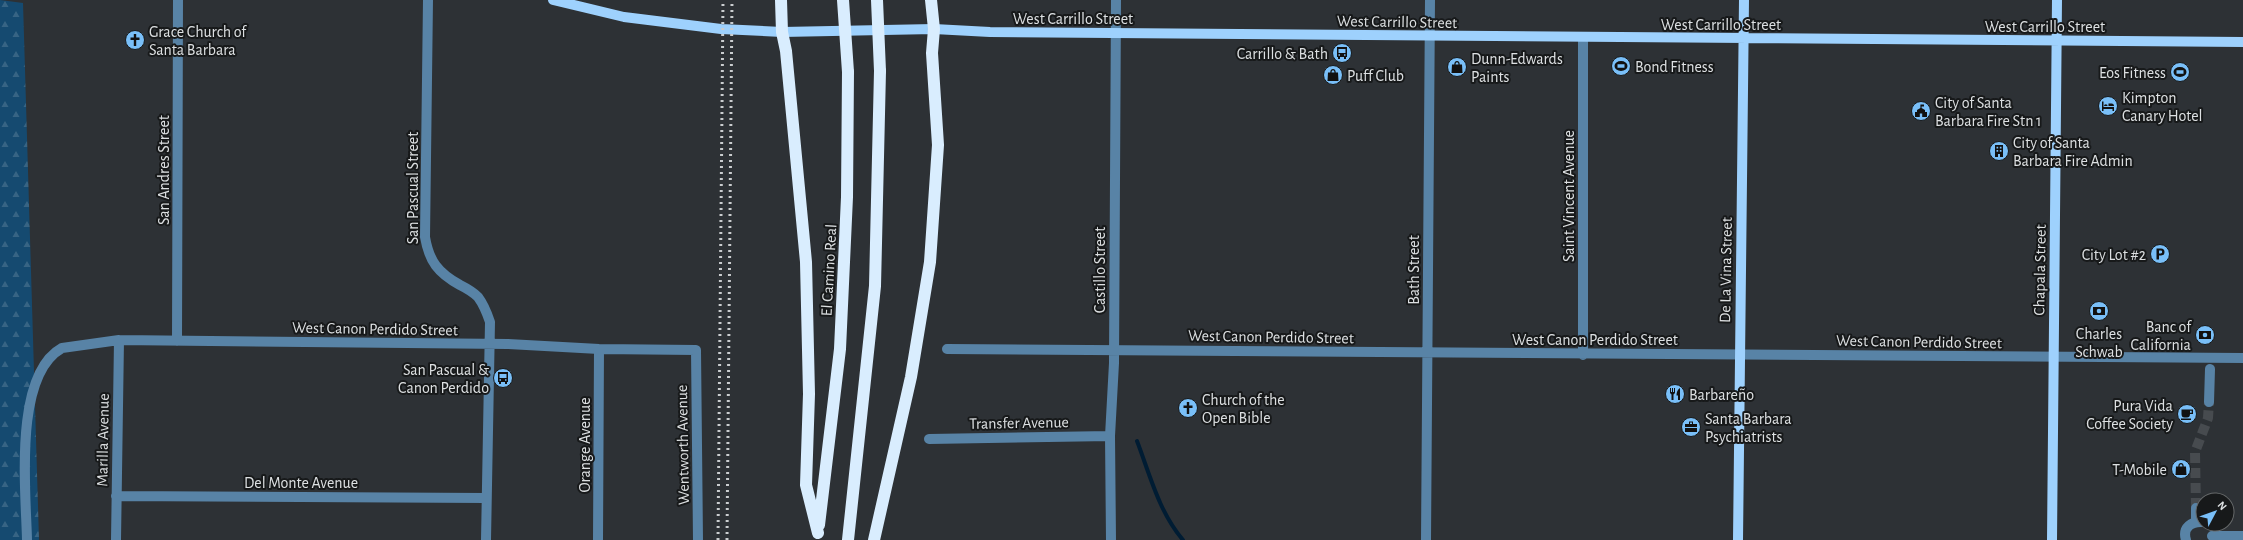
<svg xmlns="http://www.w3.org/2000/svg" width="2243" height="540" font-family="'Alegreya Sans',sans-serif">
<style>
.forest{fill:url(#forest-firs)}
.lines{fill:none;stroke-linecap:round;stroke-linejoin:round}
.stream{stroke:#001c33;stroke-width:4}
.minor-tunnel{stroke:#474b4f;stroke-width:10;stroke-dasharray:10 5;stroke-linecap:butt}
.minor{stroke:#5883a6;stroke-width:10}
.major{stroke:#9ed1fd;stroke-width:10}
.highway{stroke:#d9edfe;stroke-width:12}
.rail{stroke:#cacdcf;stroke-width:3;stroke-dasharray:2 4;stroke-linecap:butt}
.highway-bridge{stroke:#d9edfe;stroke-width:12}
.labels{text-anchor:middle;stroke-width:4;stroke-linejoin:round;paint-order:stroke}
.street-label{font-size:16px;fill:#dde0e2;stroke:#17191a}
.poi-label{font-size:16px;fill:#dde0e2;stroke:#17191a;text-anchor:start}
</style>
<defs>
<pattern id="forest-firs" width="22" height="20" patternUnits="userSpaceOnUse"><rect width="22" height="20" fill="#154a70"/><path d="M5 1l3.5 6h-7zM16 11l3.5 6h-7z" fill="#376484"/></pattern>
</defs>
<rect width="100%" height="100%" fill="#2d3135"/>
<!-- forest -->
<path class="forest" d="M0,0L23,3L39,540H0Z"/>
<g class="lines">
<!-- stream -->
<path class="stream" d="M1137,441C1150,475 1159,512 1183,540"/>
<!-- minor-tunnel -->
<path class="minor-tunnel" d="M2196,508L2195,452L2208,418L2209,402"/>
<!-- minor -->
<path class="minor" d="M428,0L425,237C429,261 438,273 460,285C466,288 473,292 478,297C484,305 487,313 490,322L486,540
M177,341L178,0
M947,349L2243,358
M1583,355V38
M2209,402L2210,369
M929,439L1110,436
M116,496L486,498
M2196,508V521
M2212,536H2243
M27,540C26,492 13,375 62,348L119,340L508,344L599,349L696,350L698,540
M116,540L119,340
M598,540L599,349
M1111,540L1110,436L1114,363L1116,0
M1426,540L1430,0
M2186,540C2182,527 2192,521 2203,522"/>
<!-- major -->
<path class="major" d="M553,0L624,17L721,29L782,32L934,29L990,32L2243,42
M1738,540L1744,0
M2052,540L2057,0"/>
<!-- highway -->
<path class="highway" d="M781,0L782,32L786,51L806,262L809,394L806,485L818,533
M819,525L840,349L847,197L848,72
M848,540L875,286L880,71
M874,540L911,377L930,262L938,145L932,53L934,29L931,0"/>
<!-- rail -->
<path class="rail" d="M718,540L723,0
M727,540L732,0"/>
<!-- highway-bridge -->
<path class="highway-bridge" d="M843,0L848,72
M877,0L880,71"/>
</g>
<!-- icons -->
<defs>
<symbol id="church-disc" viewBox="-11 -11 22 22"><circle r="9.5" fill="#79bff8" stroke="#17191a"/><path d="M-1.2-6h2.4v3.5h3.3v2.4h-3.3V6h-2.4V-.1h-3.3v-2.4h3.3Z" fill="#111"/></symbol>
<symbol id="bus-disc" viewBox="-11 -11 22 22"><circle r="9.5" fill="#79bff8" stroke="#17191a"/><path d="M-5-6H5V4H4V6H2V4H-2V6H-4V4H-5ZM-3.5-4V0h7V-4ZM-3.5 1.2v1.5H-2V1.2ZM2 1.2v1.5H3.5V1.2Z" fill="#111"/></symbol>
<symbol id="stadium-disc" viewBox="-11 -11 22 22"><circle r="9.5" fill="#79bff8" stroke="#17191a"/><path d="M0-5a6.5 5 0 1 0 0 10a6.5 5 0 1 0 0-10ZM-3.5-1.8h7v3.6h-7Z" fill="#111"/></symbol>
<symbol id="shop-disc" viewBox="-11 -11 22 22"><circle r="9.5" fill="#79bff8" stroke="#17191a"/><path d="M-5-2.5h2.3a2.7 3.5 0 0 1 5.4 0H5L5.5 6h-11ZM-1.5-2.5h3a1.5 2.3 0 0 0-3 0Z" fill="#111"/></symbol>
<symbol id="hotel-disc" viewBox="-11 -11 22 22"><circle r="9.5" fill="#79bff8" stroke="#17191a"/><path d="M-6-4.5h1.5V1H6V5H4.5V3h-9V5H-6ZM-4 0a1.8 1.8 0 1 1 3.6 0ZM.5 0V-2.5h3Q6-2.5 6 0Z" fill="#111"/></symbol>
<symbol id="civic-disc" viewBox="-11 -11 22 22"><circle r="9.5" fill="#79bff8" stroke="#17191a"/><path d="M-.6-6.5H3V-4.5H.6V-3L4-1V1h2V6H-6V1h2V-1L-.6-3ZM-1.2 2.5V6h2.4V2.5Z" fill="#111"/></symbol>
<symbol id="building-disc" viewBox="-11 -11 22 22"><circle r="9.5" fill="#79bff8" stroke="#17191a"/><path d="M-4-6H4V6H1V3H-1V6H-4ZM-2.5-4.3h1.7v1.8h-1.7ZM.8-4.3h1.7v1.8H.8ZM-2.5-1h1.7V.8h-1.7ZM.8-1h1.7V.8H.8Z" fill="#111"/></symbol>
<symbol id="parking-disc" viewBox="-11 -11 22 22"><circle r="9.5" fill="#79bff8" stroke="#17191a"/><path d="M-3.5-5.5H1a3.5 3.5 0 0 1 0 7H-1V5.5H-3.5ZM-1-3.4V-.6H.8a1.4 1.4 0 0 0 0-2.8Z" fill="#111"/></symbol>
<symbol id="bank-disc" viewBox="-11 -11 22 22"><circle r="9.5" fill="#79bff8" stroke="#17191a"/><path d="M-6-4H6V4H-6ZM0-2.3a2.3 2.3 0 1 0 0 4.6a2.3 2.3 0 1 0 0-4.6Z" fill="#111"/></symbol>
<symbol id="restaurant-disc" viewBox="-11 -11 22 22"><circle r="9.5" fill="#79bff8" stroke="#17191a"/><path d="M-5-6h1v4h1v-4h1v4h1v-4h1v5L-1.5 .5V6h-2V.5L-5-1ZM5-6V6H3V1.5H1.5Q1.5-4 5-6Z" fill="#111"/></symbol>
<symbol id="cafe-disc" viewBox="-11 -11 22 22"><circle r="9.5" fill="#79bff8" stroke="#17191a"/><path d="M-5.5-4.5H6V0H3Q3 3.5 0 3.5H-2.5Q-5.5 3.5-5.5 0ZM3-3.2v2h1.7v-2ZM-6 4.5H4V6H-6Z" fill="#111"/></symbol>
<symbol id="office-disc" viewBox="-11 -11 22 22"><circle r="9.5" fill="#79bff8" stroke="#17191a"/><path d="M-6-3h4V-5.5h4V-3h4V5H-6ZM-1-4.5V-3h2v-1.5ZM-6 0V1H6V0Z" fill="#111"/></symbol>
</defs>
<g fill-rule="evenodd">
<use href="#church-disc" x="124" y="29" width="22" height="22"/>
<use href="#bus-disc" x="1331" y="42" width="22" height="22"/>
<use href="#stadium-disc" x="1610" y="55" width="22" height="22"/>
<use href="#shop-disc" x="1446" y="56" width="22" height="22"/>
<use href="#stadium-disc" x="2169" y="61" width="22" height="22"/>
<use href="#shop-disc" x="1322" y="64" width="22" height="22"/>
<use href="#hotel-disc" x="2097" y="95" width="22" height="22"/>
<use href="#civic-disc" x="1910" y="100" width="22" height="22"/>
<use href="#building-disc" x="1988" y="140" width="22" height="22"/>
<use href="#parking-disc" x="2149" y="243" width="22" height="22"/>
<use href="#bank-disc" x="2088" y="300" width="22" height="22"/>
<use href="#bank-disc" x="2194" y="324" width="22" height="22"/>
<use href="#bus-disc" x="492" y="367" width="22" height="22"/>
<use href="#restaurant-disc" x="1664" y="383" width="22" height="22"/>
<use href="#church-disc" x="1177" y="397" width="22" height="22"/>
<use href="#cafe-disc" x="2176" y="403" width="22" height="22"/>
<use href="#office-disc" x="1680" y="416" width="22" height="22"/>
<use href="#shop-disc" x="2170" y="458" width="22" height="22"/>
</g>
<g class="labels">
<!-- street labels -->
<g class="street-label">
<text x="1073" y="24">West Carrillo Street</text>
<text transform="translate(1397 21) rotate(1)" y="6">West Carrillo Street</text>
<text x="1721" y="30">West Carrillo Street</text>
<text x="2045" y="32">West Carrillo Street</text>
<text transform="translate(163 170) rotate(-90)" y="6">San Andres Street</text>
<text transform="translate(412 188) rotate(-90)" y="6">San Pascual Street</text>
<text transform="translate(1568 196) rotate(-90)" y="6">Saint Vincent Avenue</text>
<text transform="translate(828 270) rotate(-87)" y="6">El Camino Real</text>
<text transform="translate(1099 270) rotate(-90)" y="6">Castillo Street</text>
<text transform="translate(1413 270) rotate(-90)" y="6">Bath Street</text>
<text transform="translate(1725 270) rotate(-89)" y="6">De La Vina Street</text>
<text transform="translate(2039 270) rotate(-89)" y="6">Chapala Street</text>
<text transform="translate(375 328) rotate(1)" y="6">West Canon Perdido Street</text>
<text transform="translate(1271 336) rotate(1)" y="6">West Canon Perdido Street</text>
<text x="1595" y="345">West Canon Perdido Street</text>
<text transform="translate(1919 341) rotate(1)" y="6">West Canon Perdido Street</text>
<text transform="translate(1019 422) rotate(-1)" y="6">Transfer Avenue</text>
<text transform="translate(102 440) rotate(-89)" y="6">Marilla Avenue</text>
<text transform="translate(584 445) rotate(-90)" y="6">Orange Avenue</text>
<text transform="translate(682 445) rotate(-91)" y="6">Wentworth Avenue</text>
<text x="301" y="488">Del Monte Avenue</text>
</g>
<!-- poi labels -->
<g class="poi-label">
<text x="149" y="37">Grace Church of<tspan x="149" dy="18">Santa Barbara</tspan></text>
<text x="1328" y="59" text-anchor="end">Carrillo &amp; Bath</text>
<text x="1471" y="64">Dunn-Edwards<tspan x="1471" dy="18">Paints</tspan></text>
<text x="1635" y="72">Bond Fitness</text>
<text x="2166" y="78" text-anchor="end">Eos Fitness</text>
<text x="1347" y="81">Puff Club</text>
<text x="2122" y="103">Kimpton<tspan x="2122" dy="18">Canary Hotel</tspan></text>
<text x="1935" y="108">City of Santa<tspan x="1935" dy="18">Barbara Fire Stn 1</tspan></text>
<text x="2013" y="148">City of Santa<tspan x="2013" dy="18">Barbara Fire Admin</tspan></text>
<text x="2146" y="260" text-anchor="end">City Lot #2</text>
<text x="2191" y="332" text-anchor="end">Banc of<tspan x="2191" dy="18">California</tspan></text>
<text x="2099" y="339" text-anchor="middle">Charles<tspan x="2099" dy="18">Schwab</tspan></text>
<text x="489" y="375" text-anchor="end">San Pascual &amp;<tspan x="489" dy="18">Canon Perdido</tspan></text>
<text x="1689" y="400">Barbareño</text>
<text x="1202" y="405">Church of the<tspan x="1202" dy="18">Open Bible</tspan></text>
<text x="2173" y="411" text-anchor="end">Pura Vida<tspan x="2173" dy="18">Coffee Society</tspan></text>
<text x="1705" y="424">Santa Barbara<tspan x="1705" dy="18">Psychiatrists</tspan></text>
<text x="2167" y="475" text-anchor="end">T-Mobile</text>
</g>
</g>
<!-- north arrow -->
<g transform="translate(2215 512) rotate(49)"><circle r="19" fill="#17191a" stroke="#66696a"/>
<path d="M0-3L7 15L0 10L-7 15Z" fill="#79bff8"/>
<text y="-6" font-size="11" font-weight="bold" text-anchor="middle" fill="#dde0e2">N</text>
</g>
</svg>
